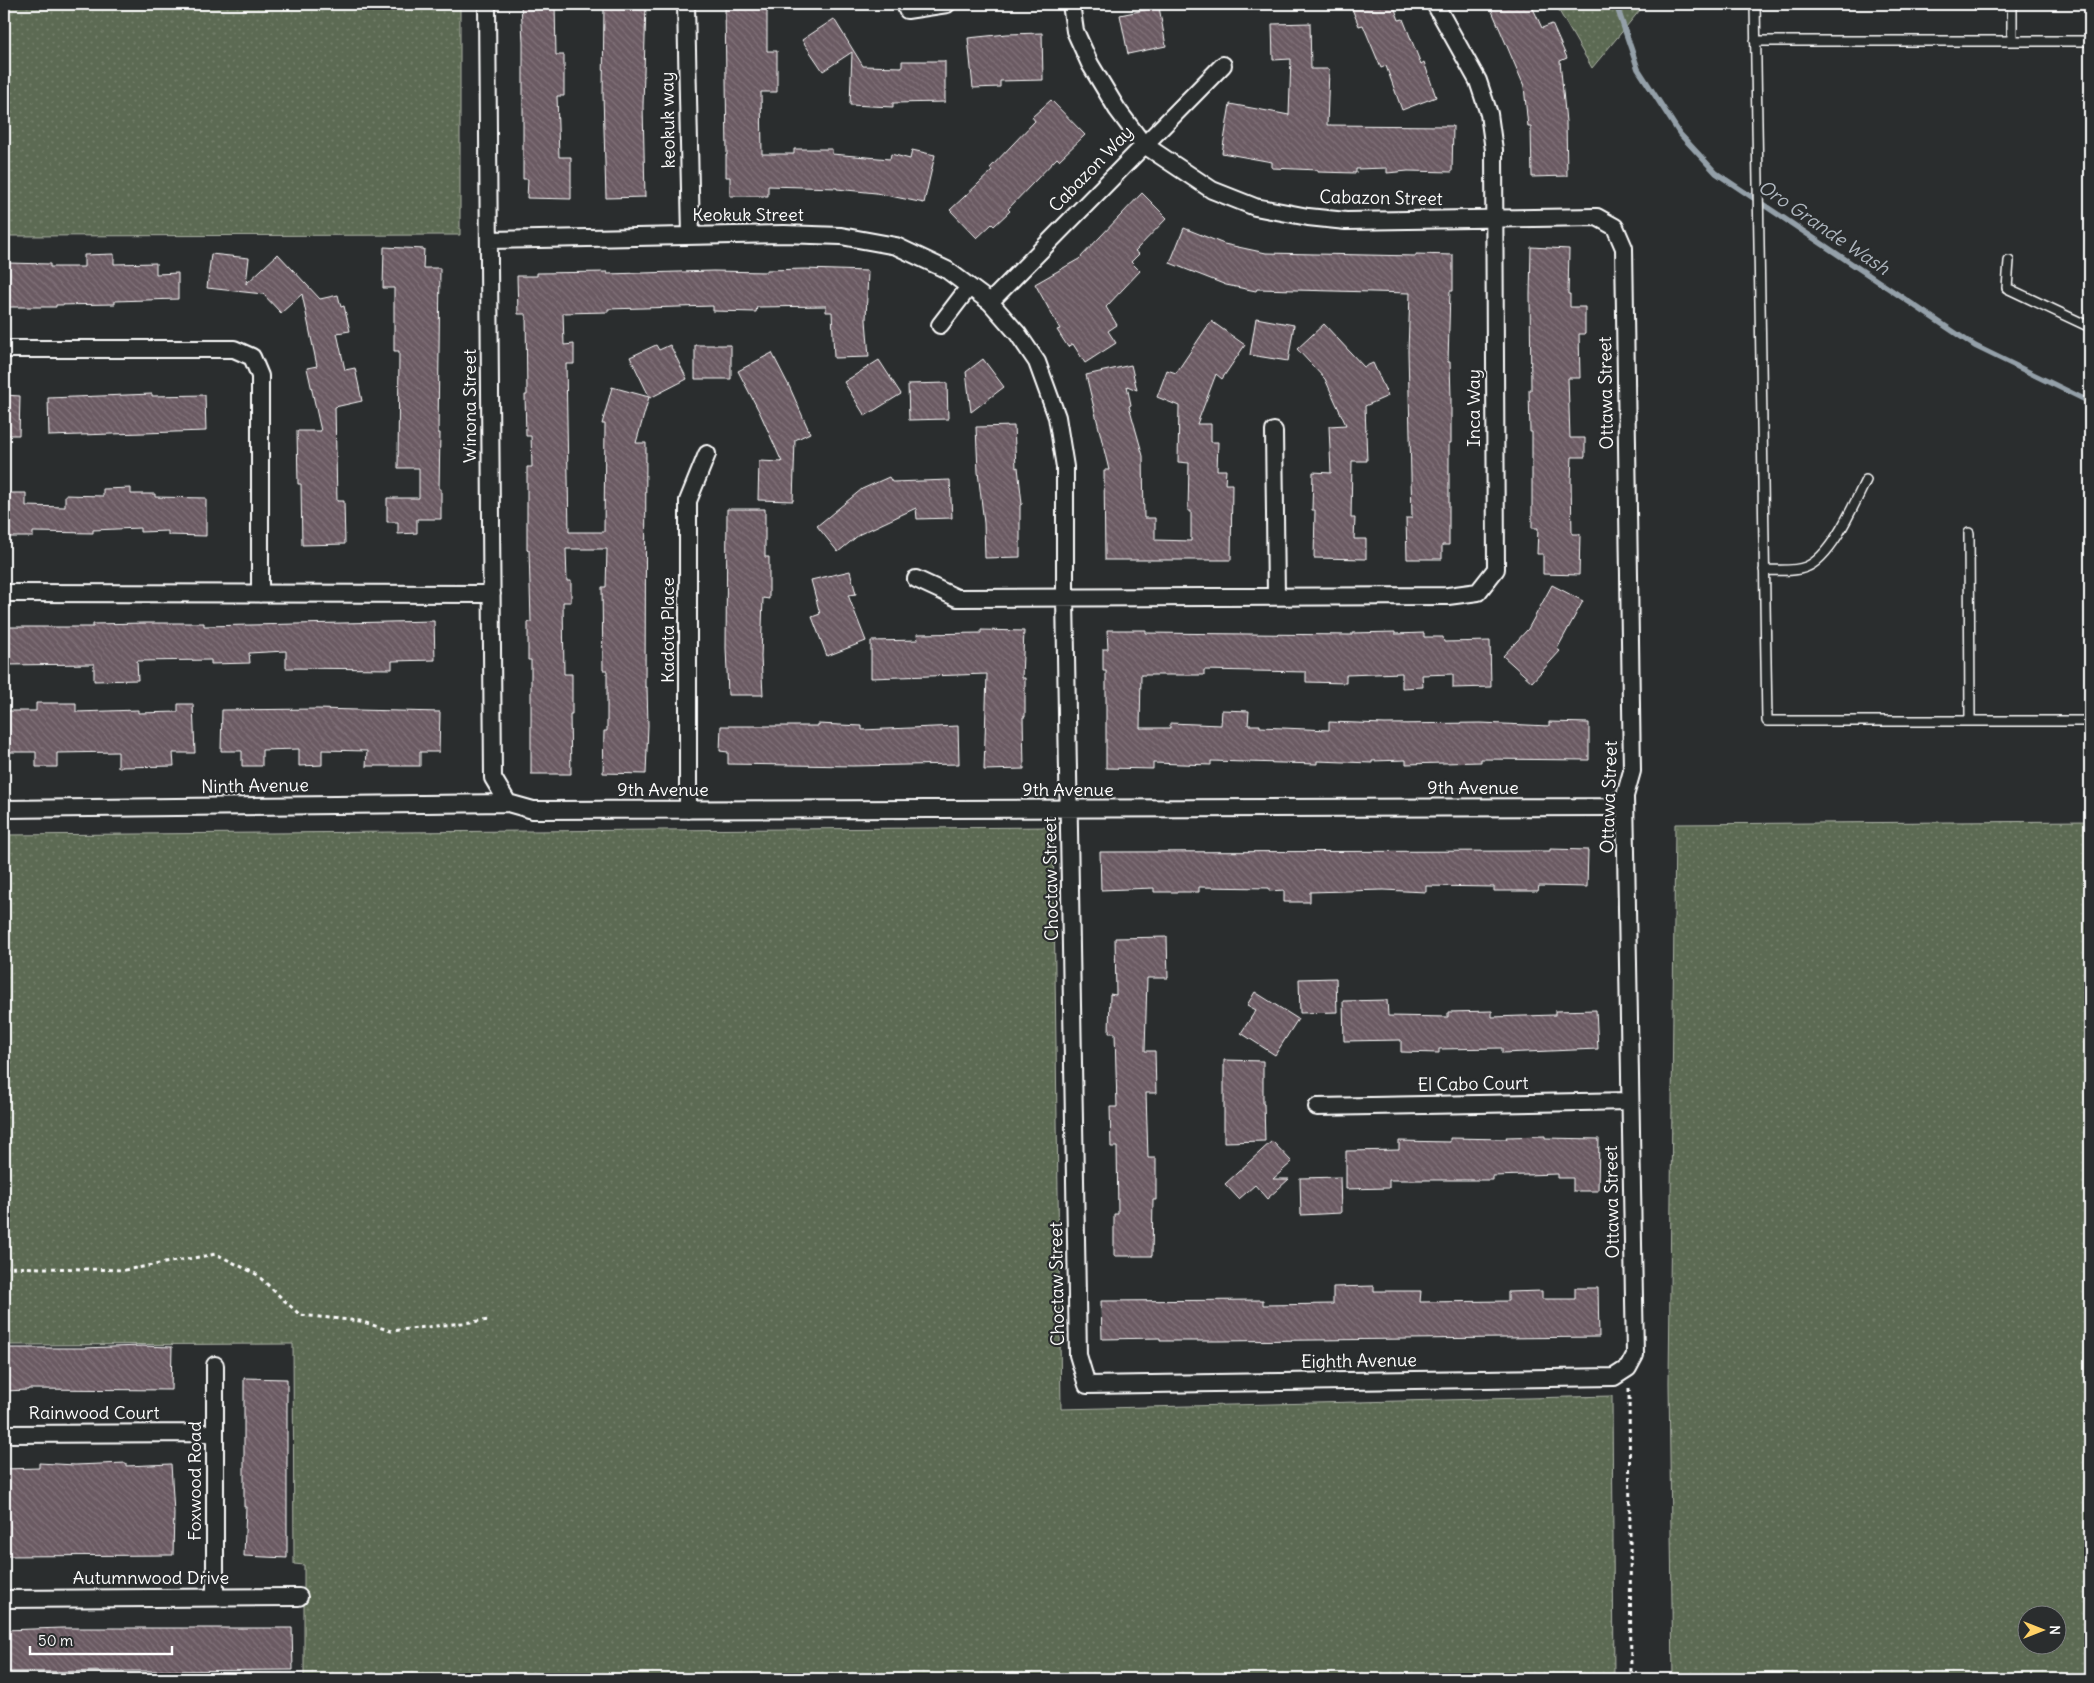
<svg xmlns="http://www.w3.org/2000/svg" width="2094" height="1683" font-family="Delius,sans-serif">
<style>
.grass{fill:url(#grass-dots);stroke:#aeb4a8;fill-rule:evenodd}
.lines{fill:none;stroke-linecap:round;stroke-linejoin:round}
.stream{stroke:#94a0a9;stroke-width:5.5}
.building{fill:url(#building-back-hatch);stroke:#fff}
.service-casing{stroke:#fff;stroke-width:12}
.minor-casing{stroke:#fff;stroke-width:20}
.path{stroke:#fff;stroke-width:3;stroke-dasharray:4 4;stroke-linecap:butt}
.service{stroke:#2a2d2e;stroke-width:9}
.minor{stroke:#2a2d2e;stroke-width:16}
.labels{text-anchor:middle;stroke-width:4.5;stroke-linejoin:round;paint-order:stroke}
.street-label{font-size:18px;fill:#fff;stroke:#2a2d2e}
.water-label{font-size:19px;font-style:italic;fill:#afb7bf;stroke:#2a2d2e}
</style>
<defs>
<pattern id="grass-dots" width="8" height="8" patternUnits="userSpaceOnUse" patternTransform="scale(1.25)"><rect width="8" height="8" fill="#5c6a52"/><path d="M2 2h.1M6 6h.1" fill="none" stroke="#74806c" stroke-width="1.8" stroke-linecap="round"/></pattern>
<pattern id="building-back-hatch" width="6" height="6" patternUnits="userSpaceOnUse" patternTransform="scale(1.25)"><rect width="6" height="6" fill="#6b5a62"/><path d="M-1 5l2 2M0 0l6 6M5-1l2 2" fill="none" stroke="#81737a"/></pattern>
</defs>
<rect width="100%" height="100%" fill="#2a2d2e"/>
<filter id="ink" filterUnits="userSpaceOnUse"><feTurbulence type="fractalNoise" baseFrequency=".02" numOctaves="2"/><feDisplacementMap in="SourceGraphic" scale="10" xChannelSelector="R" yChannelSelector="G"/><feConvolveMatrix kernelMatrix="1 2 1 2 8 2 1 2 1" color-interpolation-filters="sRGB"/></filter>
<g filter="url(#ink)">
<!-- grass -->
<path class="grass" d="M4,4H460V235L4,236Z
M1555,4H1645L1592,68Z
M2090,821V1679H1673L1669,1383L1675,824ZM2026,1616H2056V1646H2026Z
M1053,827L1061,1409L1612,1396L1614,1679H4L304,1678V1565L294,1564L293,1344L4,1345V835Z"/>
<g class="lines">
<!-- stream -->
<path class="stream" d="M1616,4L1638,69L1680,134L1716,173L1975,346L2090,402"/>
</g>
<!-- building -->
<path class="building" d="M521,4H555L556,55H564V96H557L559,157H571V199L527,198L528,179H523V42Z
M604,4H646L643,106L645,197L606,198L603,95Z
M725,4H767V51H777V92H761L762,154H794V149H832V154L890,159L891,154L910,159L912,150L935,155L924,203L876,193L837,189V188L768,186V196H730V177H726V155H727Z
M1350,4H1393L1399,20L1403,19L1421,64L1424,62L1436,97L1402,110L1386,66L1381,68L1363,25L1359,26Z
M1489,4H1531L1542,28L1552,24L1567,58L1560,61L1566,122L1567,176L1532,177L1531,127H1528L1524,86Z
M1159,7L1166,46L1128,54L1120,15Z
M834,19L863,66L902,67V61H945V102L893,103V107L850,105L852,52L823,71L802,40Z
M1310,23L1311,69H1329L1327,125L1453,126L1452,172L1408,171L1387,173V168L1356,169V173L1318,172V170L1272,168V162L1222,153L1230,104L1289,115L1291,59L1273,60L1272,24Z
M1042,33L1043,80L1000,81V87L973,88L968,38L1007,34Z
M1051,100L1085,135L1059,160L1057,158L1008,209L1010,211L994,226L992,224L977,238L950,210L992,171L990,168L1035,121L1032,117Z
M1142,193L1167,218L1135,251L1139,254L1131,262L1140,271L1106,307L1117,325L1108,331L1116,343L1085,363L1073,344L1068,347L1057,330L1060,329L1035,284L1079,259Z
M1184,228L1224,244L1266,253L1416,256V254L1453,255V291H1450L1448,362H1450L1451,399V443H1449V545H1442V559H1407L1406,518H1412L1408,351L1410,293L1257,289L1256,291L1226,285L1170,263Z
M384,247L424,249L423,268H440L438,433H440L439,489H441V519H417V533L398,534V522H387V498H419V468H398L399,351H394V288H383Z
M1531,247L1569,249L1568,294H1570V307H1585V334H1579L1580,378H1568L1570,438H1585V457H1572L1571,480L1572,534H1580L1579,575L1543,574V554H1537L1538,528H1532V432H1530L1529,390H1531L1530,295Z
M114,254V264L156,263V274L178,273V299L115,301V304L56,305V307H6L7,263L50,264V267H84V255Z
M211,254L249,258L246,284L278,254L320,299L338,295L341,307L344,306L350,331L337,333L345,370L355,368L362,401L335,407L337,501H344L345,544L302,545L301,484H298L297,431H321L307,368L317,366L302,294L281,313L263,294L207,288Z
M805,269L868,271L866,320L869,357L834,358L832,312H826V306L757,307L756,312L713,311V306L608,309V312L563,313L564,345L574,344V364H566L569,532H604L605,424H602L612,387L649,397L636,443H646L645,687H647L648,725L646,774L603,773L604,731H607V670H603L602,587H606L607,549H566L567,581H571V602H563L564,674H572V714H570L571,774H531V660H528V622H531L529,550H527V467H532L531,436H526L525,395H527L526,314H518L517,276H537V273L607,272V274L713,271L767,272V270Z
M1256,318L1294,325L1288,361L1250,355Z
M1211,321L1245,345L1222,379L1216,374L1197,424H1211V442H1218L1217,470H1226L1225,484H1232L1231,560H1105L1104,470H1109L1086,375L1131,365L1137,390L1127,386L1131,405L1129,406L1143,456L1144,518H1155V540L1191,541V511H1188L1189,463L1178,462L1179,406L1157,397L1167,370L1176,373Z
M1324,324L1364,367L1373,363L1388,396L1365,406L1367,461H1352L1351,518H1355L1354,539H1366V559L1314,558L1315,510H1312L1313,472L1331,473L1329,426L1346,425L1325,379L1297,349Z
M656,345L659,350L670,345L687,379L650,398L630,357Z
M695,345H731V379H695Z
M772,353L790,388L810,433L795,440L793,501L758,500L759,461L782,462L760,413L738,371Z
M983,359L1004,387L971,412L966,372Z
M879,360L901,394L865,416L844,382Z
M947,383L948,419L909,420L908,384Z
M152,394V396L205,395L206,431L49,436L48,398Z
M4,395L20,396L19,435H4Z
M1014,426L1016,468L1018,467L1022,504L1020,505V557L985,558L984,523L978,472L976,427Z
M889,477L892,482L950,480L952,518L917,519L916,508L860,534L838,552L817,526L862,489Z
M131,488V494H155V497L206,498V536L168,535V531L140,532V528L93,530V533L33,532V537H4V493H26V506L65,507V495L103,496V489Z
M727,509H765V557H769V599L763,598L761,657L763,695H728L726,648Z
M850,571L856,594L848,595L866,641L827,656L812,617L820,614L811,580Z
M1552,585L1583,601L1557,649L1560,651L1532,682L1503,656L1528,629Z
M434,621L435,660L392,661V669L286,668V651L249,653L250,663L211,664V660L137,661L138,680L94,681V664L4,665V627H93V624L144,623H204V626Z
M981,630L1024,631L1022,678H1025V717H1023L1024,769L984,770L987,674L871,678V641L918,640L917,634L981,633Z
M1107,630H1146V633L1352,635V633L1395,632V634L1424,633V637H1443L1444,642L1490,641L1491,687L1453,688V674L1422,675L1423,687L1402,688V673L1346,675V683L1306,682V672L1204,670V675H1141L1140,728H1170V723L1221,725L1222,710L1249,711L1248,725H1260V727L1329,730V722L1385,724L1481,723L1549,726V722L1589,723V760L1481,759V762L1406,764V760L1372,761V763L1317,761V764L1211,761V765L1153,763V769L1106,768V671H1103V649H1108Z
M36,703H76V712L138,710V713L178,712V704H193L195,753H173L174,766L118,767V752L57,753V767H36V752H4V711H36Z
M317,709L440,712L439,752H420V766H366L367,751L322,750V765L299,766V749L262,750V766H242V751H221L222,710Z
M818,724L862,726V730L958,726L959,764L853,766L728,764V752L720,751L721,726H818Z
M1550,849L1588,850L1587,887L1539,886L1538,891H1494V887L1426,886V892L1383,890L1310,892V902H1284V890L1269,891V888L1199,887V892H1154V888L1101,890L1100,852L1550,851Z
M1167,937L1168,978H1147L1145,1051H1155L1156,1093H1146L1148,1158H1156V1200H1153L1152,1256H1114V1214H1118L1117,1147H1111L1110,1107H1117L1115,1033H1109L1110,994L1116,995L1115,938Z
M1336,978L1337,1012L1300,1013L1299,979Z
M1255,992L1298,1019L1275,1055L1241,1033L1256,1010L1247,1005Z
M1387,1000L1388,1016L1448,1017V1012L1492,1011V1017L1555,1015V1011L1596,1010L1598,1049L1502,1053V1048L1439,1049V1053L1401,1052V1040L1344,1041L1343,1001Z
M1224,1060L1263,1061V1104H1264L1265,1141L1224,1142Z
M1545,1136V1138L1599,1139L1598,1191H1573V1178H1558V1174L1493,1176V1180H1389V1188L1346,1189V1151L1399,1150V1141L1450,1142V1138L1507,1139L1506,1137Z
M1272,1141L1292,1162L1273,1179H1289L1267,1199L1255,1185L1239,1199L1225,1184Z
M1340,1177L1341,1213L1301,1215L1300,1178Z
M1374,1286V1291H1421L1420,1302L1508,1301V1292L1542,1291V1299H1575V1288H1598L1599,1337L1221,1341H1160V1338L1102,1339L1101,1301L1263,1300V1305L1333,1304V1287Z
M142,1346L172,1347L171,1390L28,1389V1390L4,1391V1348H82Z
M244,1378L287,1379V1558L244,1556L246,1507H244Z
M39,1463L75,1465L126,1463V1466L171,1464L174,1513L173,1555L4,1556V1469L39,1468Z
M62,1628H292L293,1670L4,1672V1630Z"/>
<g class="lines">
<defs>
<path id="service" d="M1755,4L1767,721H2090
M2012,4V41
M1755,41H2090
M2009,261L2007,288L2090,327
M1969,533L1970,721
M1764,570C1777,570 1794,572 1806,567C1832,557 1854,504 1866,480"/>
<path id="minor" d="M487,4L493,778L508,803
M686,4L691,236
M907,10L947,4
M489,240L784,234L841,236L896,246L947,270L990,302L1018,334L1037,362L1057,417L1065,467V597L1078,1355L1087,1385L1614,1377L1628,1368L1635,1355L1625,796L1632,771L1624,248L1615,227L1597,217L1346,221L1308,217L1255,207L1212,190L1143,144L1117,109L1090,64L1075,31L1071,4
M990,302L1223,65
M940,325L969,287
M4,349H234L252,357L260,376V594
M1274,431L1276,596
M916,579L957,598L1448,596L1478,592L1496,569L1494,150L1489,114L1478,81L1435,4
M4,593L492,594
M4,809L508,803L533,810L1609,807L1625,796
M688,810V501L707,454
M1317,1107L1630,1101
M215,1365V1597
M4,1434L215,1433
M4,1599L299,1597"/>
</defs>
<!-- service casing -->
<use href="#service" class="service-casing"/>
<!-- minor casing -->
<use href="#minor" class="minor-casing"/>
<!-- path -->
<path class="path" d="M4,1267L125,1270L216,1254L256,1274L300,1315L360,1321L391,1331L489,1320
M1629,1388L1631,1679"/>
<!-- service -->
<use href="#service" class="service"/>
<!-- minor -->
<use href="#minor" class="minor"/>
</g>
</g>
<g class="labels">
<!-- street labels -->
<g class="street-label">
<text transform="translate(668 120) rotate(-91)" y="6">keokuk way</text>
<text transform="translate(1091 169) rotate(-46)" y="6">Cabazon Way</text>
<text transform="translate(1381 198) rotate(1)" y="6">Cabazon Street</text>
<text x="748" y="221">Keokuk Street</text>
<text transform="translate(1606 393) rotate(-91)" y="6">Ottawa Street</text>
<text transform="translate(470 406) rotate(-90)" y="6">Winona Street</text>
<text transform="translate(1474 408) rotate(-90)" y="6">Inca Way</text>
<text transform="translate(668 630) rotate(-90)" y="6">Kadota Place</text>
<text transform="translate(255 786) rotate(-1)" y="6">Ninth Avenue</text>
<text x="1473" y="794">9th Avenue</text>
<text x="663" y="796">9th Avenue</text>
<text x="1068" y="796">9th Avenue</text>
<text transform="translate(1609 797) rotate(-88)" y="6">Ottawa Street</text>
<text transform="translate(1051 879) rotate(-91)" y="6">Choctaw Street</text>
<text transform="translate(1473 1084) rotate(-1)" y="6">El Cabo Court</text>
<text transform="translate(1612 1202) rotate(-91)" y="6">Ottawa Street</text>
<text transform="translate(1057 1284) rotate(-91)" y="6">Choctaw Street</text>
<text transform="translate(1359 1361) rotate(-1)" y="6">Eighth Avenue</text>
<text x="94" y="1419">Rainwood Court</text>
<text transform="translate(195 1481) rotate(-90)" y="6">Foxwood Road</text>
<text x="151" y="1584">Autumnwood Drive</text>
</g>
<!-- water labels -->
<g class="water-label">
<text transform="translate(1824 227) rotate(34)" y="7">Oro Grande Wash</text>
</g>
</g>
<!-- margin -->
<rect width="2094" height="1683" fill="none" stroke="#2a2d2e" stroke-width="20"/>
<rect x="10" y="10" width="2074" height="1663" fill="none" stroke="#fff" stroke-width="2" filter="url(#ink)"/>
<!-- north arrow -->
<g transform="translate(2042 1630) rotate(90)"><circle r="24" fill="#2a2d2e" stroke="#7f8182"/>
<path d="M0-4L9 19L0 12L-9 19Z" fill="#ffd166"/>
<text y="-8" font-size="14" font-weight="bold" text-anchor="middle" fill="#ffffff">N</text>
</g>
<!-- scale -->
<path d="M30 1646v8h142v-8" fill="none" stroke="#ffffff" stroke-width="2.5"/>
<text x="38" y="1646" font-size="15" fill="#ffffff" stroke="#2a2d2e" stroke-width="4" paint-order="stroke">50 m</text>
</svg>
